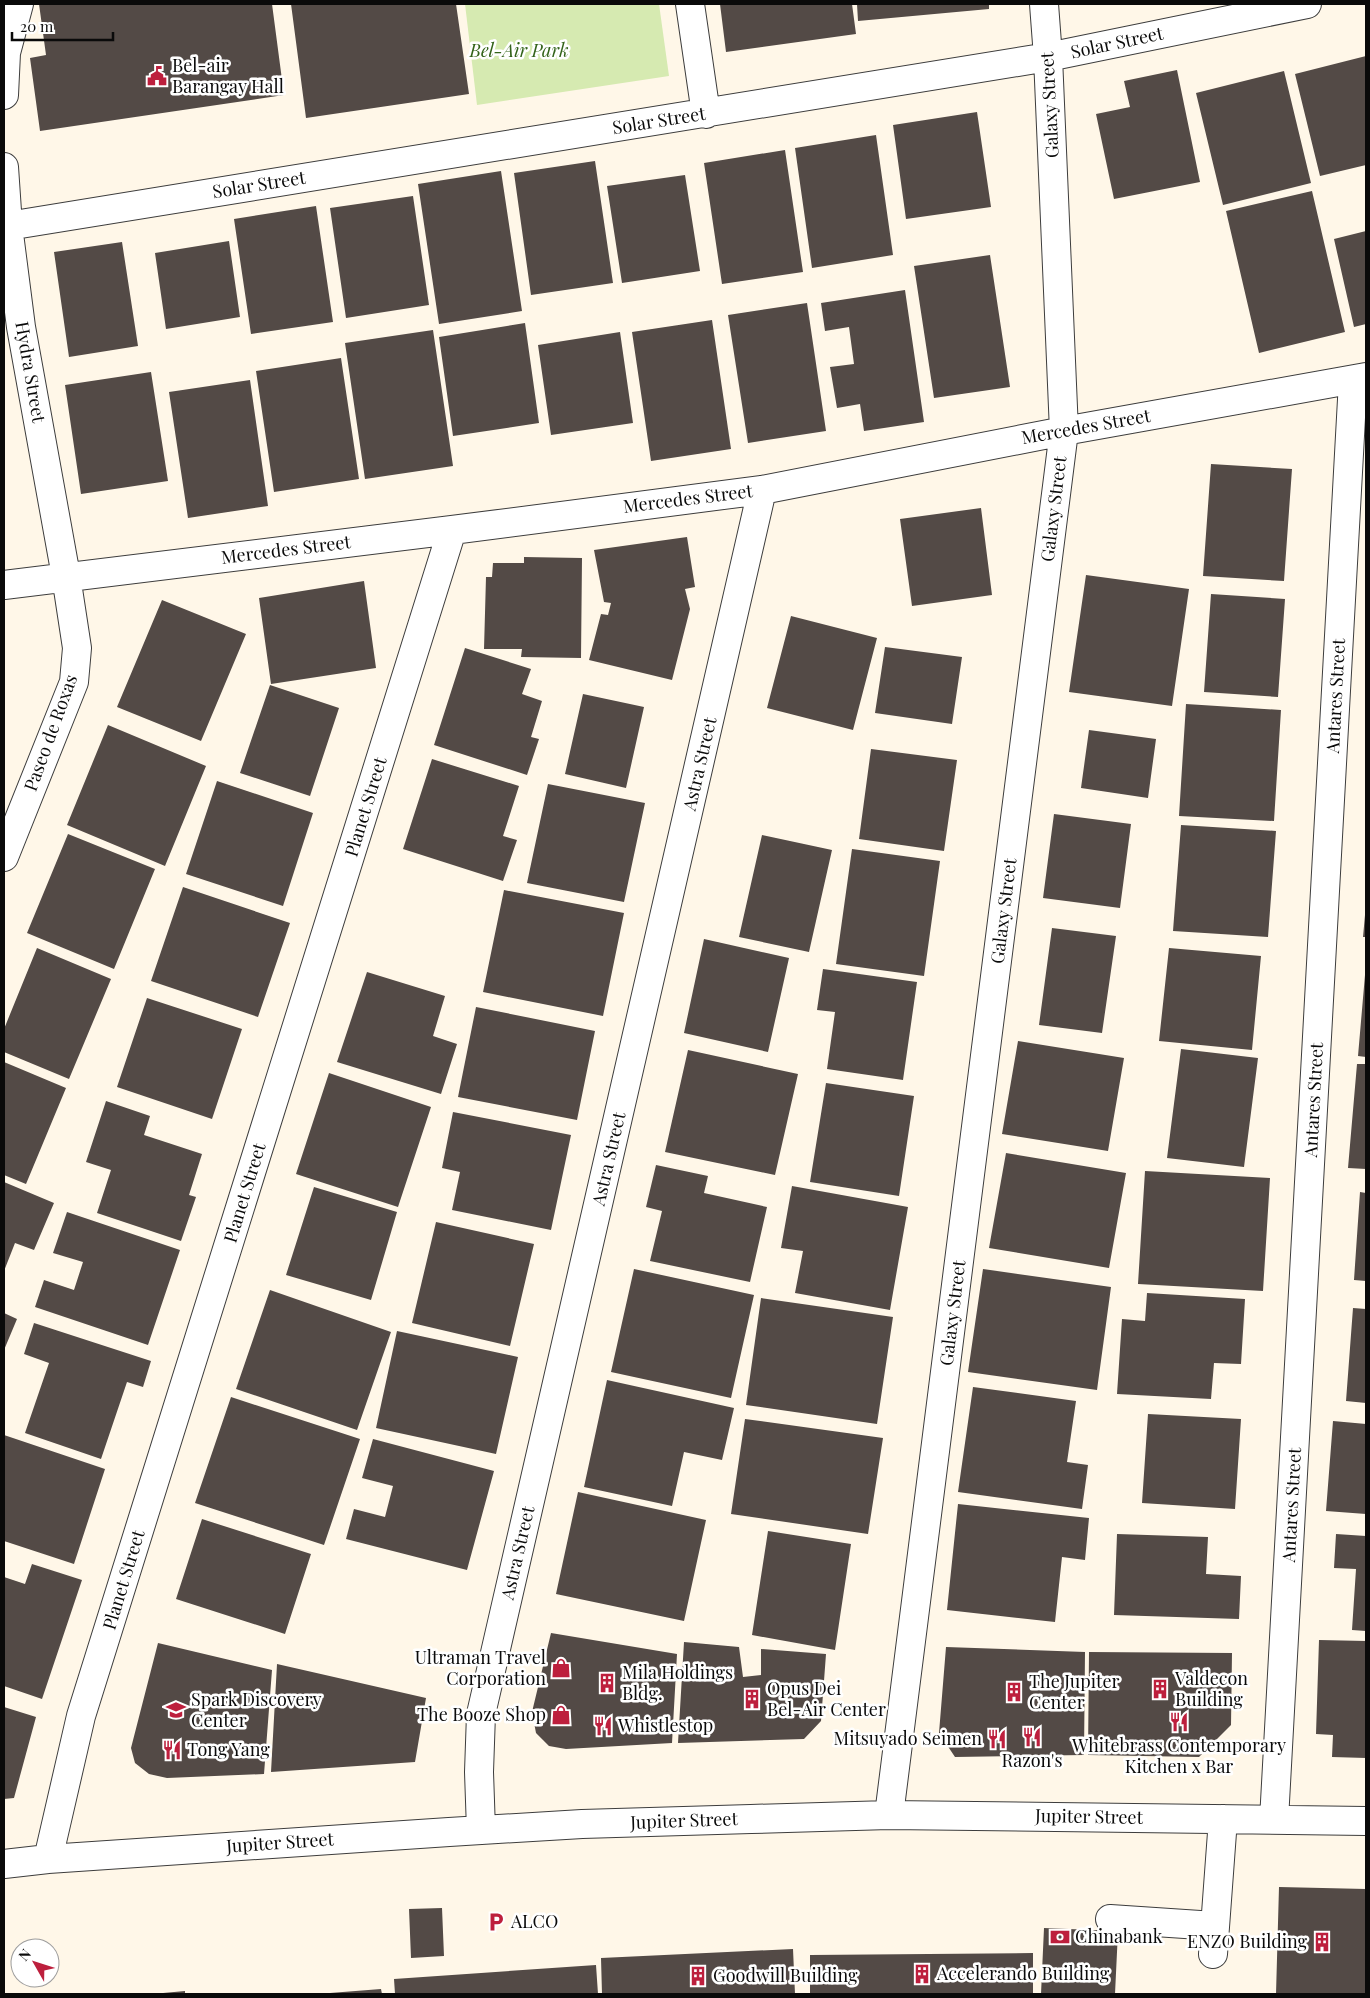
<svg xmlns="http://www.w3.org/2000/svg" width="1370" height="1998" font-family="'Playfair Display',serif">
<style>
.green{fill:#d6eab1}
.building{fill:#534a46}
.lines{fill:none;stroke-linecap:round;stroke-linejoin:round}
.minor-casing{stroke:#3d3d3d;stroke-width:30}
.minor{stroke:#fff;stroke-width:28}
.labels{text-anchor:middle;stroke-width:5;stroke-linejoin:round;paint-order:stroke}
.street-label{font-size:18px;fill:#0a0a0a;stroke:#fff}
.park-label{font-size:18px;font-style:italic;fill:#33631a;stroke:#fff}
.poi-label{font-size:18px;fill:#0a0a0a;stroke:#fff;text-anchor:start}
</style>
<rect width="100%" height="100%" fill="#fff7e8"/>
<!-- green -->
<path class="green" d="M465,4H659L669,76L477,105Z"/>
<!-- building -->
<path class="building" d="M39,4H272L284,95L40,131L30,58L46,55Z
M291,4H456L469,94L306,118Z
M720,4H852L856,34L726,52Z
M857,4H989V9L858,21Z
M1366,56V165L1320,176L1295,74Z
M1177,70L1200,182L1114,199L1096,114L1130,107L1124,81Z
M1284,71L1311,183L1223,205L1196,93Z
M977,112L991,207L906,219L893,125Z
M876,135L893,255L812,268L795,148Z
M785,150L803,272L722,284L704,163Z
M595,161L613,283L531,295L514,173Z
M501,171L522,311L439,324L418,184Z
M685,175L700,271L622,283L607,186Z
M1312,191L1345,332L1259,353L1226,211Z
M413,196L429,305L346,318L330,208Z
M316,206L333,322L251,334L234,219Z
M1366,231V324L1354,327L1334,239Z
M229,241L240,317L166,329L155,253Z
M122,242L138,346L69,357L54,252Z
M990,255L1010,387L934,398L914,266Z
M905,290L924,422L864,431L860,404L837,408L830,367L854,364L849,327L825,331L821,303Z
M807,303L826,431L748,443L728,315Z
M712,320L731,449L651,461L632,332Z
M525,323L539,423L453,436L439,337Z
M433,330L453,466L365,479L345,343Z
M620,332L633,423L551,435L538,345Z
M341,358L359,479L274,492L256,371Z
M151,372L168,481L81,494L65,385Z
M250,380L268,506L188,518L169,392Z
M1211,464L1292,469L1284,581L1203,576Z
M981,508L992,595L912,606L900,519Z
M687,537L695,587L685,589L690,609L672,680L589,660L601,614L608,615L611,603L604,602L594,550Z
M524,557L582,558L581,658L521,657L522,649H484L486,577H492L493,563H524Z
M1086,575L1189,589L1172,706L1069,692Z
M364,581L376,668L271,684L259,598Z
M1211,594L1285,599L1278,697L1204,692Z
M162,600L246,634L201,741L117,707Z
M791,616L877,638L853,730L767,708Z
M885,647L962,657L952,724L875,713Z
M465,648L531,669L522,694L542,701L531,737L539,739L527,775L434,745Z
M270,685L339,708L310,796L240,773Z
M583,694L644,707L626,788L565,774Z
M1186,704L1281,710L1274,821L1179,816Z
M108,725L206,766L165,866L67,825Z
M1089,730L1156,739L1148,798L1081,788Z
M871,749L957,760L944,851L859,839Z
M432,759L519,786L503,836L517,840L503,881L403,849Z
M217,781L313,813L283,906L186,874Z
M548,784L645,803L624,902L527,883Z
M1054,814L1131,824L1120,908L1043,898Z
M1181,825L1276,831L1268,937L1173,931Z
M68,834L155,869L114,969L27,933Z
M762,835L832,850L809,952L739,937Z
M852,849L940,861L924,976L836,964Z
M183,887L290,923L258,1017L151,981Z
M504,890L624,913L603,1016L483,992Z
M1365,915H1366V937H1363Z
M1052,928L1116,936L1102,1033L1039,1025Z
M704,939L789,958L768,1052L684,1033Z
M37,948L111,979L69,1079L4,1052V1029Z
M1169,948L1261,956L1252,1050L1159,1041Z
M823,969L917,982L903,1080L827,1069L835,1012L817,1010Z
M367,972L445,996L433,1036L457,1044L441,1094L337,1062Z
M1365,975H1366V1057L1358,1056Z
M147,998L242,1029L212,1119L117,1087Z
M476,1007L595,1031L577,1120L458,1097Z
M1018,1041L1124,1058L1108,1151L1002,1134Z
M1181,1049L1258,1058L1244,1167L1167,1158Z
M688,1050L798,1074L775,1175L665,1152Z
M4,1062L66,1088L26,1184L4,1175Z
M1357,1064H1366V1169L1348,1168Z
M329,1073L431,1107L398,1207L296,1174Z
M826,1083L914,1096L899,1196L810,1182Z
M106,1101L150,1116L144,1135L202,1154L189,1195L196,1197L181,1241L97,1213L111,1170L86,1162Z
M453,1112L571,1135L551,1230L452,1210L460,1172L442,1168Z
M1006,1153L1126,1173L1109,1268L989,1248Z
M656,1165L708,1176L704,1193L767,1207L750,1282L650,1261L662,1211L646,1207Z
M1145,1171L1270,1178L1263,1291L1138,1284Z
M4,1182L54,1203L34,1250L15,1243L4,1271Z
M792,1186L908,1207L890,1310L795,1293L803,1251L781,1248Z
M314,1187L397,1212L371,1300L286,1275Z
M1360,1192L1366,1193V1281L1354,1280Z
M67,1212L180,1250L148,1345L35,1307L44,1280L74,1290L83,1262L53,1253Z
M436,1222L534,1244L510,1346L412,1323Z
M634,1269L754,1295L731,1398L611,1372Z
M983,1269L1111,1287L1097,1390L968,1372Z
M270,1290L391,1332L357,1430L236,1389Z
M1147,1293L1245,1299L1241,1364L1214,1363L1211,1399L1117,1394L1122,1319L1145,1321Z
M761,1298L893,1317L877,1424L746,1405Z
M1353,1308L1366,1309V1403L1346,1401Z
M4,1313L17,1319L4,1350Z
M34,1323L151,1361L143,1387L127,1382L101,1459L25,1433L49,1363L24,1354Z
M397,1331L518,1357L496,1454L376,1428Z
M607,1380L734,1408L722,1460L684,1452L672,1506L584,1487Z
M973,1387L1076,1401L1067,1462L1088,1465L1082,1509L958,1492Z
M231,1397L360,1439L324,1545L195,1503Z
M1148,1414L1241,1419L1235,1509L1142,1503Z
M745,1419L883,1438L868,1534L731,1514Z
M1333,1421L1366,1424V1514L1326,1511Z
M4,1435L105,1469L74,1564L4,1541Z
M373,1439L494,1471L467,1570L346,1539L354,1509L385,1517L393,1486L362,1478Z
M578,1492L706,1520L684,1621L556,1594Z
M958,1504L1089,1518L1085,1560L1062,1557L1055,1622L947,1610Z
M202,1519L311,1554L285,1634L176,1599Z
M768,1531L851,1544L835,1650L752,1635Z
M1117,1534L1208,1537L1206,1574L1241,1576L1239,1619L1114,1615Z
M1336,1534L1366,1536V1631L1352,1630L1356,1569L1334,1568Z
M32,1564L82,1580L42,1699L4,1686V1577L25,1584Z
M551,1633L677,1654L672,1743L566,1749L549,1746L536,1733L532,1712Z
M1319,1640L1366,1641V1758L1332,1757L1333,1735L1316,1734Z
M684,1642L739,1647L743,1677L761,1675V1649L826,1654L821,1721L804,1739L678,1743Z
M158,1643L272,1670L264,1774L167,1778L149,1774L135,1763L131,1748Z
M946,1647L1085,1652L1084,1755L955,1757L939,1733Z
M1089,1652L1232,1653L1231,1725L1199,1757L1088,1755Z
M277,1664L426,1698L415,1762L271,1772Z
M4,1707L36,1717L14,1798L4,1799Z
M1279,1887L1366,1889V1994H1276Z
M442,1908L444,1956L411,1958L409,1909Z
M1044,1928L1118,1931L1115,1994H1041Z
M793,1949L795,1994H602L601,1958Z
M1033,1953V1994H810V1955Z
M596,1965L598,1994H395L394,1979Z
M381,1989L382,1994H330V1993Z
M185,1991V1994H163V1993Z"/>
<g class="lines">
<defs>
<path id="minor" d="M690,4L706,114
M4,95L6,53L19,4
M4,167L8,226L21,327L66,576L77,648L74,682L4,857
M8,226L1048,57L1307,4
M4,585L452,530L762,490L1064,431L1366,377
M889,1815L1064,431L1048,57L1044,4
M1274,1820L1353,381
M481,1830L479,1772L481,1714L762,490
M48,1859L81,1716L452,530
M4,1864L48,1859L449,1832L582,1824L751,1819L889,1815L1366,1821
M1110,1919L1215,1926
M1213,1954L1223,1819"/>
</defs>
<!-- minor casing -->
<use href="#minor" class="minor-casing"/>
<!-- minor -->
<use href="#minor" class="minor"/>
</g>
<!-- icons -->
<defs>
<symbol id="civic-bare" viewBox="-9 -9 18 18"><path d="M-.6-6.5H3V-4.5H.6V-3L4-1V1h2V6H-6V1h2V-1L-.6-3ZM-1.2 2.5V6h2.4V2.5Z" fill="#bd1f3d" stroke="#fff" stroke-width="2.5" paint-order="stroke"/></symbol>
<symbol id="shop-bare" viewBox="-9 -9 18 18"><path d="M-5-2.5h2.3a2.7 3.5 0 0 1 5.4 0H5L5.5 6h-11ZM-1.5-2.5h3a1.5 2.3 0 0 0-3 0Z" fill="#bd1f3d" stroke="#fff" stroke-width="2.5" paint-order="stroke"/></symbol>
<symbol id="building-bare" viewBox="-9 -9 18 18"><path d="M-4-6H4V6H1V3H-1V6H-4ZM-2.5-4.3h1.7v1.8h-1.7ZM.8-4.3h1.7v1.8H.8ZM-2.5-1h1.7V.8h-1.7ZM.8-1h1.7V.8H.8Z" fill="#bd1f3d" stroke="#fff" stroke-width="2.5" paint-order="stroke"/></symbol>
<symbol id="school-bare" viewBox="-9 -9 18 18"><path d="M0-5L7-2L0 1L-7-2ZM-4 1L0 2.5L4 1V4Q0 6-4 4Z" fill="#bd1f3d" stroke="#fff" stroke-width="2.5" paint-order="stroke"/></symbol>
<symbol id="restaurant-bare" viewBox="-9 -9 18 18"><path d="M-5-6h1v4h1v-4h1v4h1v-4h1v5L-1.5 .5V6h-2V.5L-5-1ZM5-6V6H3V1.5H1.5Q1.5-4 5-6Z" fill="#bd1f3d" stroke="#fff" stroke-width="2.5" paint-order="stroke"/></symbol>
<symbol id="parking-bare" viewBox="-9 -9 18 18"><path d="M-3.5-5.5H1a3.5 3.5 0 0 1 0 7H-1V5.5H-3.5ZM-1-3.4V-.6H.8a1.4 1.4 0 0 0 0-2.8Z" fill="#bd1f3d" stroke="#fff" stroke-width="2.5" paint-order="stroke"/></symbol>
<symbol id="bank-bare" viewBox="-9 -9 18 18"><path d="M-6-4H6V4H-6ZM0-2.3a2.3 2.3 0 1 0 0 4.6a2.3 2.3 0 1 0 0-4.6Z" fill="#bd1f3d" stroke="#fff" stroke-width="2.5" paint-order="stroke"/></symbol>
</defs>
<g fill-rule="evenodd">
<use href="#civic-bare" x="143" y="62" width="28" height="28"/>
<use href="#shop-bare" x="547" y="1654" width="28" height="28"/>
<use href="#building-bare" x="593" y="1669" width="28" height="28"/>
<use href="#building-bare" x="1146" y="1675" width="28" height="28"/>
<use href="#building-bare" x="1000" y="1678" width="28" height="28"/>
<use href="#building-bare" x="738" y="1685" width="28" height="28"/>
<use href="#school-bare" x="162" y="1696" width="28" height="28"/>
<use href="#shop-bare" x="547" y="1701" width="28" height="28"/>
<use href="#restaurant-bare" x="1165" y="1708" width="28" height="28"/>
<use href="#restaurant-bare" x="589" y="1712" width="28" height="28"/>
<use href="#restaurant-bare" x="1018" y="1723" width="28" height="28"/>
<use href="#restaurant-bare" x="983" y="1725" width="28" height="28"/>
<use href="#restaurant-bare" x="158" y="1736" width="28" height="28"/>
<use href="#parking-bare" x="482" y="1908" width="28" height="28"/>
<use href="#bank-bare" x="1046" y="1923" width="28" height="28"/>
<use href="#building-bare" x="1308" y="1928" width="28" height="28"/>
<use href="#building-bare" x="908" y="1960" width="28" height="28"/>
<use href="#building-bare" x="684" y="1962" width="28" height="28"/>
</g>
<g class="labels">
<!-- street labels -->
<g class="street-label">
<text transform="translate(1117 43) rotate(-12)" y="6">Solar Street</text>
<text transform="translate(1050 105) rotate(-93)" y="6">Galaxy Street</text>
<text transform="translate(659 121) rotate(-9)" y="6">Solar Street</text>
<text transform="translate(259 185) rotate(-9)" y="6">Solar Street</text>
<text transform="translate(30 372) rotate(80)" y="6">Hydra Street</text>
<text transform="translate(1086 427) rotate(-10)" y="6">Mercedes Street</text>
<text transform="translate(688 499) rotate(-7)" y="6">Mercedes Street</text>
<text transform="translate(1054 509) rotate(-83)" y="6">Galaxy Street</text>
<text transform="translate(286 550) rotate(-7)" y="6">Mercedes Street</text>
<text transform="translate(1336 696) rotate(-87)" y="6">Antares Street</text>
<text transform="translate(51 733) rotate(-70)" y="6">Paseo de Roxas</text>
<text transform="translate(700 764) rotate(-77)" y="6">Astra Street</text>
<text transform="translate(366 807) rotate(-73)" y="6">Planet Street</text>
<text transform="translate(1004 911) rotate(-83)" y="6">Galaxy Street</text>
<text transform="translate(1314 1100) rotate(-87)" y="6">Antares Street</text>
<text transform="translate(609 1159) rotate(-77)" y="6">Astra Street</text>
<text transform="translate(245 1193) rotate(-73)" y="6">Planet Street</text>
<text transform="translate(953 1313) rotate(-83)" y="6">Galaxy Street</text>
<text transform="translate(1292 1505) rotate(-87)" y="6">Antares Street</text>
<text transform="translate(518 1553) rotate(-77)" y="6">Astra Street</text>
<text transform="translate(124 1580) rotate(-73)" y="6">Planet Street</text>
<text transform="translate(1089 1817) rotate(1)" y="6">Jupiter Street</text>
<text transform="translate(684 1821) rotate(-2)" y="6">Jupiter Street</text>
<text transform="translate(280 1843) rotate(-4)" y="6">Jupiter Street</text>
</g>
<!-- park labels -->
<g class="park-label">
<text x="519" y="57">Bel-Air Park</text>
</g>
<!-- poi labels -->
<g class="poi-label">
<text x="172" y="72">Bel-air<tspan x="172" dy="21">Barangay Hall</tspan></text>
<text x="546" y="1664" text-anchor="end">Ultraman Travel<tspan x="546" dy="21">Corporation</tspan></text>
<text x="622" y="1679">Mila Holdings<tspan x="622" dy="21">Bldg.</tspan></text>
<text x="1175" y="1685">Valdecon<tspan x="1175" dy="21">Building</tspan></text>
<text x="1029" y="1688">The Jupiter<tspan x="1029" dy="21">Center</tspan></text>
<text x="767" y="1695">Opus Dei<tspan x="767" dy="21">Bel-Air Center</tspan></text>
<text x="191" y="1706">Spark Discovery<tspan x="191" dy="21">Center</tspan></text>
<text x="546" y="1721" text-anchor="end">The Booze Shop</text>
<text x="618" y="1732">Whistlestop</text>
<text x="982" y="1745" text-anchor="end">Mitsuyado Seimen</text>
<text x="1179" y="1752" text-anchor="middle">Whitebrass Contemporary<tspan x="1179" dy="21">Kitchen x Bar</tspan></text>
<text x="187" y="1756">Tong Yang</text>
<text x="1032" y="1767" text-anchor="middle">Razon's</text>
<text x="511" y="1928">ALCO</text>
<text x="1075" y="1943">Chinabank</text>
<text x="1307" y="1948" text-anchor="end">ENZO Building</text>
<text x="937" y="1980">Accelerando Building</text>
<text x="713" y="1982">Goodwill Building</text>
</g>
</g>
<!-- border -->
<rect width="1370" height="1998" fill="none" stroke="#0a0a0a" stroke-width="10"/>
<!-- north arrow -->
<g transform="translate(35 1963) rotate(309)"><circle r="24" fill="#ffffff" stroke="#9d9d9d"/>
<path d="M0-4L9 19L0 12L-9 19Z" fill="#bd1f3d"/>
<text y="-8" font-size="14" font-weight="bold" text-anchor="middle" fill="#0a0a0a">N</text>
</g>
<!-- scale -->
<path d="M12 32v8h101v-8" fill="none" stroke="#0a0a0a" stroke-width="2.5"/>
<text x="20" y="32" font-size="15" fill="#0a0a0a" stroke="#ffffff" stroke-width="4" paint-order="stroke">20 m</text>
</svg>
